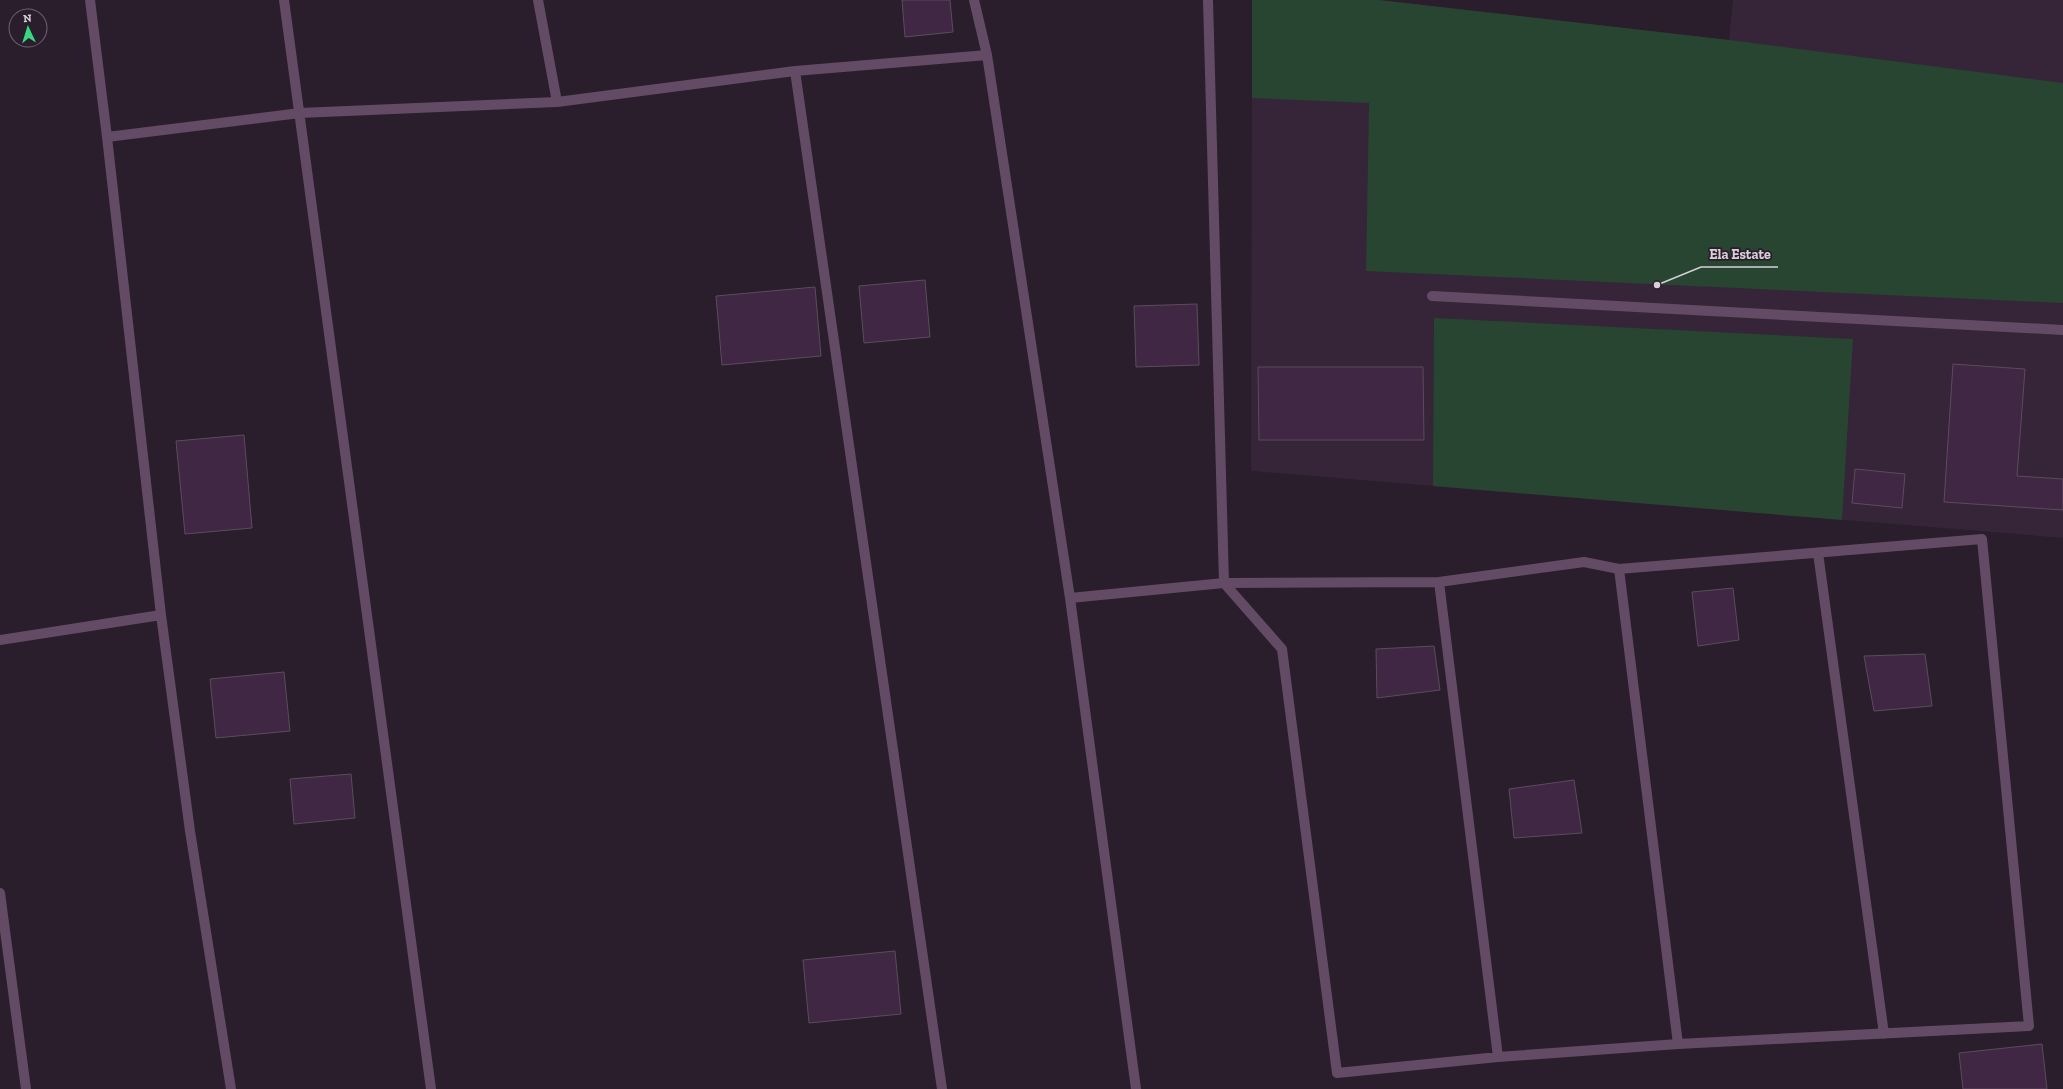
<svg xmlns="http://www.w3.org/2000/svg" width="2063" height="1089" font-family="'Zilla Slab',serif">
<style>
.built{fill:#362438}
.green{fill:#274531}
.building{fill:#402743;stroke:#5b4c5d}
.lines{fill:none;stroke-linecap:round;stroke-linejoin:round}
.minor{stroke:#634b66;stroke-width:10}
.leader{fill:none;stroke:#d8cfd9;stroke-width:1.5}
.callout-dot{fill:#d8cfd9;stroke:#2a1d2c;stroke-width:1.5}
.callout-label{font-size:14px;text-anchor:middle;font-weight:bold;fill:#d8cfd9;stroke:#2a1d2c;stroke-width:3.5;stroke-linejoin:round;paint-order:stroke}
</style>
<rect width="100%" height="100%" fill="#2a1d2c"/>
<!-- built -->
<path class="built" d="M1252,0H1379L1729,40L1733,0H2063V538L1251,471Z"/>
<!-- green -->
<path class="green" d="M1252,0H1379L1729,40L2063,83V303L1366,271L1369,103L1252,98Z
M1434,318L1853,339L1842,520L1433,486Z"/>
<!-- building -->
<path class="building" d="M902,0H950L953,32L905,37Z
M925,280L930,337L864,343L859,286Z
M815,287L821,356L722,365L716,296Z
M1197,304L1199,365L1136,367L1134,306Z
M1953,364L2025,369L2017,476L2063,479V510L1944,502Z
M1258,367H1423L1424,440H1259Z
M244,435L252,528L185,534L176,441Z
M1855,469L1905,474L1902,508L1852,503Z
M1733,588L1739,640L1698,646L1692,592Z
M1434,646L1440,690L1377,698L1376,649Z
M1925,654L1932,706L1874,711L1864,656Z
M284,672L290,731L216,738L210,679Z
M351,774L355,818L294,824L290,779Z
M1574,780L1582,833L1514,838L1509,789Z
M895,951L901,1014L809,1023L803,960Z
M2042,1044L2047,1089H1963L1959,1053Z"/>
<g class="lines">
<!-- minor -->
<path class="minor" d="M90,0L107,137L161,615L190,831L231,1089
M284,0L431,1089
M538,0L557,102
M974,0L987,55L1070,598L1136,1089
M795,71L942,1089
M107,137L300,113L557,102L795,71L987,55
M1432,296L2063,330
M1818,553L1884,1034
M1619,569L1678,1044
M1439,582L1498,1057
M1070,598L1224,583L1439,582L1584,562L1619,569L1982,539L2029,1026L1678,1044L1498,1057L1337,1073L1282,649L1224,583L1208,0
M0,640L161,615
M0,893L26,1089"/>
</g>
<!-- callouts -->
<path class="leader" d="M1657 285L1701 267H1778"/>
<circle class="callout-dot" cx="1657" cy="285" r="4"/>
<g class="callout-label">
<text x="1740" y="259">Ela Estate</text>
</g>
<!-- north arrow -->
<g transform="translate(28 28) rotate(356)"><circle r="19" fill="#2a1d2c" stroke="#706471"/>
<path d="M0-3L7 15L0 10L-7 15Z" fill="#38d880"/>
<text y="-6" font-size="11" font-weight="bold" text-anchor="middle" fill="#d8cfd9">N</text>
</g>
</svg>
